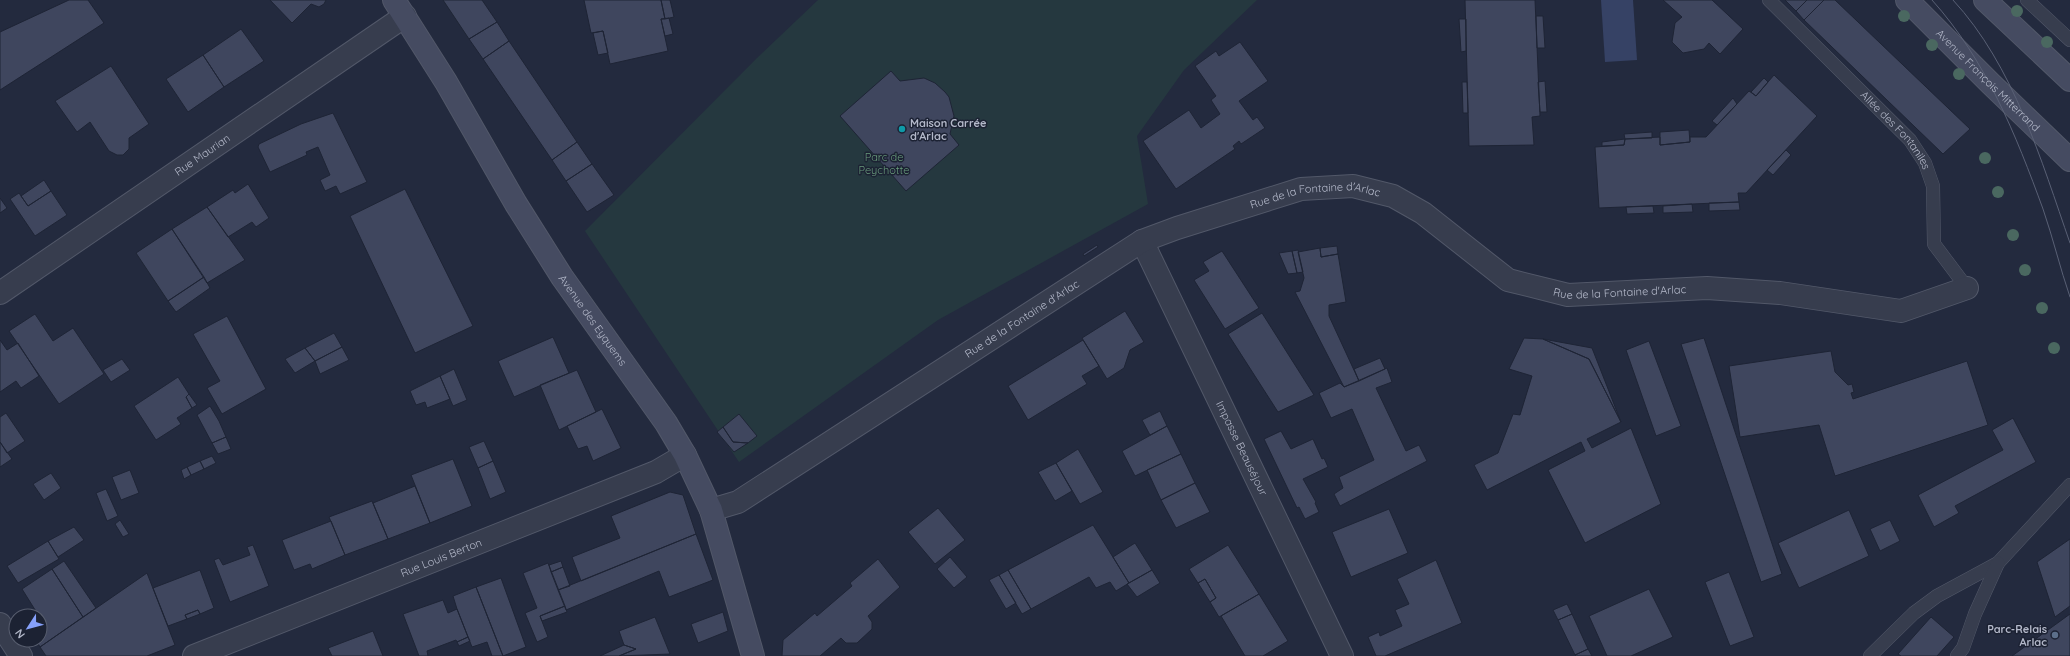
<svg xmlns="http://www.w3.org/2000/svg" width="2070" height="656" font-family="Quicksand,sans-serif">
<style>
.green{fill:#25383f}
.water{fill:#364265}
.building{fill:#3f465e;stroke:#1e2435}
.lines{fill:none;stroke-linecap:round;stroke-linejoin:round}
.lane-casing{stroke:#525869;stroke-width:14}
.street-casing{stroke:#525869;stroke-width:24}
.secondary-casing{stroke:#525869;stroke-width:24}
.lane{stroke:#373d4e;stroke-width:13}
.street{stroke:#373d4e;stroke-width:22}
.secondary{stroke:#454b61;stroke-width:22}
.tram{stroke:#596075;stroke-width:1}
.tree{fill:#4a6860}
.culture-dot{fill:#0f9aa8;stroke:#1c2233;stroke-width:1.5}
.service-dot{fill:#5c6f8a;stroke:#1c2233;stroke-width:1.5}
.labels{text-anchor:middle;stroke-width:3;stroke-linejoin:round;paint-order:stroke}
.street-label{font-size:11px;fill:#b3b8c9;stroke:#1c2233}
.poi-label{font-size:11px;font-weight:bold;fill:#b3b8c9;stroke:#1c2233;text-anchor:start}
.park-label{font-size:11px;fill:#699b7c;stroke:#1c2233}
</style>
<rect width="100%" height="100%" fill="#232a3e"/>
<!-- green -->
<path class="green" d="M818,0H1257L1184,70L1137,136L1148,204L938,320L739,462L585,231L757,58Z"/>
<!-- water -->
<path class="water" d="M1601,0H1633L1637,60L1605,62Z"/>
<!-- building -->
<path class="building" d="M69,0H88L104,23L0,90V32Z
M270,0H326L324,4L319,7L311,4L292,23Z
M443,0H482L497,22L469,39Z
M584,0H661L665,19H661L668,51L610,64L603,31L591,33Z
M661,0H670L674,17L665,19Z
M1465,0H1535L1540,116L1532,117L1534,145L1469,146Z
M1663,0H1712L1743,29L1720,54L1709,43L1704,49L1683,53L1672,42L1675,23L1682,17Z
M1785,0H1807L1796,11Z
M1807,0H1824L1804,20L1796,11Z
M1824,0H1835L1970,129L1943,154L1804,20Z
M1536,16H1543L1545,48H1537Z
M669,18L673,34L665,36L661,19Z
M1459,19H1466V51L1461,52Z
M497,22L509,41L483,59L469,39Z
M241,29L264,61L224,87L203,55Z
M603,31L608,53L598,55L593,33Z
M509,41L577,142L552,160L483,59Z
M1240,42L1268,81L1239,101L1253,120L1257,117L1265,128L1241,144L1239,141L1233,146L1235,149L1176,189L1143,141L1189,110L1201,128L1220,114L1211,100L1216,96L1195,66L1216,51L1219,56Z
M203,55L224,87L188,112L166,79Z
M111,66L149,124L129,138V149L123,155H117L109,151L90,122L77,132L55,101Z
M891,71L900,81L924,78L935,83L945,92L949,97L954,116L950,134L959,145L906,191L840,116Z
M1774,75L1817,116L1746,193H1738L1739,202L1599,208L1595,147L1624,145L1625,139L1660,137V145L1690,142V137H1706L1749,91L1756,96Z
M1764,78L1768,82L1756,96L1751,92Z
M1545,81L1547,112H1540L1538,82Z
M1462,82H1467L1468,113H1463Z
M1733,98L1737,104L1717,125L1712,121Z
M333,113L367,182L340,194L336,186L325,191L320,180L330,175L318,147L306,152L307,155L270,172L258,147L259,144L301,124Z
M1689,130L1690,142L1660,145V132Z
M1652,132V138L1625,139L1624,134Z
M1625,139L1624,145L1602,146V142Z
M577,142L592,164L566,181L552,160Z
M1786,150L1791,155L1773,175L1767,170Z
M592,164L614,195L587,212L566,181Z
M44,180L51,191L28,206L21,196Z
M248,184L269,218L256,227L252,222L228,237L207,207L233,190L235,193Z
M405,189L473,326L415,353L350,216Z
M51,191L67,215L35,236L10,199L19,193L28,206Z
M0,198L7,208L0,213Z
M1739,202L1740,210L1709,211V203Z
M1692,204L1693,212L1663,213V206Z
M1653,206L1654,213L1627,214L1626,207Z
M207,207L245,260L207,283L172,229Z
M172,229L204,277L168,301L136,253Z
M1097,245L1098,247L1084,256L1083,254Z
M1337,246L1338,254L1321,257L1320,248Z
M1320,248L1321,257L1338,254L1346,302L1329,305V316L1359,381L1344,387L1295,292L1300,291L1304,278L1298,252Z
M1298,250L1303,272L1297,273L1292,251Z
M1222,251L1259,308L1225,329L1194,280L1209,271L1203,262Z
M1292,251L1297,273L1288,274L1279,253Z
M204,277L210,288L176,312L168,301Z
M1125,311L1144,342L1130,350L1124,368L1107,379L1082,338Z
M1262,313L1314,395L1278,412L1228,334Z
M35,314L53,341L73,328L104,374L59,404L9,331Z
M227,316L266,389L222,414L207,388L220,381L193,334Z
M334,333L342,347L315,361L305,348Z
M553,337L569,373L514,397L498,361Z
M1524,338L1543,339L1589,359L1621,422L1587,439L1592,448L1631,428L1661,504L1585,543L1548,470L1585,451L1581,442L1487,490L1474,465L1498,453L1513,414L1520,415L1532,376L1509,369Z
M1704,338L1782,574L1761,582L1681,344Z
M1543,339L1592,348L1621,422L1589,359Z
M0,340L7,350L18,343L39,376L21,388L16,381L0,392Z
M1083,340L1099,366L1082,376L1087,384L1028,420L1008,386Z
M1649,341L1681,426L1656,436L1626,350Z
M342,347L349,360L320,374L315,361Z
M305,348L315,361L295,373L285,359Z
M1831,351L1835,372L1848,385L1852,384L1854,392L1851,393L1853,399L1967,361L1988,425L1835,476L1819,425L1740,437L1729,366Z
M1380,358L1385,369L1359,381L1354,369Z
M122,359L130,370L111,382L103,370Z
M1387,368L1392,382L1376,388L1406,451L1419,445L1427,461L1340,506L1334,494L1343,488L1339,477L1374,460L1352,409L1331,418L1319,393L1340,383L1344,387Z
M454,369L467,400L453,406L440,376Z
M577,370L596,412L559,430L540,385Z
M440,376L450,399L427,408L425,402L416,405L410,391Z
M178,377L189,394L186,397L192,408L177,418L181,424L156,440L134,406Z
M189,394L197,405L192,408L186,397Z
M210,406L219,421L226,437L212,443L197,415Z
M602,409L621,448L593,461L587,446L578,449L567,426Z
M1160,411L1167,426L1150,435L1142,420Z
M6,413L25,441L7,453L0,442V417Z
M739,414L757,436L748,443L733,442L723,427Z
M2013,418L2036,462L1955,506L1959,513L1934,527L1918,495L2003,450L1992,430Z
M1167,426L1181,454L1135,476L1122,451Z
M723,427L733,442L748,443L734,452L717,432Z
M1281,431L1291,449L1313,439L1322,459L1324,458L1328,467L1303,479L1316,502L1315,503L1319,512L1305,519L1299,507L1297,508L1264,439Z
M226,437L231,449L218,454L212,443Z
M484,441L493,461L478,468L469,447Z
M0,442L12,459L0,467Z
M1078,449L1103,492L1080,504L1056,463Z
M1181,454L1195,483L1161,500L1147,470Z
M212,456L216,463L204,469L200,461Z
M453,459L472,506L430,523L411,475Z
M200,461L204,469L191,475L187,467Z
M493,461L506,492L490,499L478,468Z
M1056,463L1072,491L1055,501L1038,472Z
M187,467L191,475L184,479L181,470Z
M130,470L139,493L121,500L112,477Z
M51,473L61,488L44,500L33,484Z
M1195,483L1210,512L1176,528L1161,500Z
M415,486L430,523L388,539L373,503Z
M106,489L118,516L107,521L96,493Z
M670,492L683,495L696,534L581,581L572,557L620,538L611,516Z
M372,501L388,539L345,555L329,517Z
M938,508L965,540L935,564L908,532Z
M1389,509L1408,553L1351,577L1332,532Z
M1849,510L1869,556L1799,588L1778,543Z
M120,520L129,534L123,537L115,524Z
M1890,520L1900,541L1880,551L1870,529Z
M331,521L345,555L312,569L310,564L294,570L282,540Z
M1093,525L1129,583L1116,591L1110,582L1096,588L1089,577L1031,609L1008,570Z
M74,527L84,540L58,557L48,541Z
M696,534L713,580L669,597L659,571L566,610L558,590Z
M2070,539V606L2055,617L2037,562Z
M48,541L59,559L18,583L7,566Z
M1135,543L1152,570L1129,583L1113,557Z
M253,545L269,586L230,602L214,560L219,558L223,565L250,555L247,547Z
M1228,545L1259,594L1219,617L1210,602L1216,598L1205,579L1198,583L1189,569Z
M950,557L967,577L954,588L937,569Z
M878,559L900,587L868,616L872,622V629L857,643H846L841,638L820,656H782L783,640L815,613L817,616L852,586L850,583Z
M1436,560L1462,623L1385,656H1376L1368,637L1379,632L1380,636L1402,626L1395,610L1409,604L1397,579Z
M64,561L96,608L83,617L52,569Z
M561,561L563,567L551,572L549,565Z
M548,563L565,606L540,616L548,637L537,642L525,613L537,608L523,573Z
M563,567L570,586L558,590L551,572Z
M52,569L83,617L40,647L36,640H40V628L44,625L42,621L40,622V616H32L37,613L22,589Z
M200,570L214,608L200,614L198,610L185,615L187,619L168,626L153,588Z
M1008,570L1031,609L1022,614L999,575Z
M1152,570L1160,583L1137,597L1127,584Z
M1729,572L1754,637L1730,646L1705,582Z
M147,573L175,645L147,656H46L40,647Z
M999,575L1016,603L1006,609L989,580Z
M501,578L526,647L503,656L476,587Z
M1205,579L1216,598L1210,602L1198,583Z
M476,587L499,646L503,656H492L487,642L472,647L457,609L453,596Z
M1649,589L1673,637L1631,656H1607L1589,616Z
M1259,594L1288,641L1263,656H1245L1221,616Z
M443,600L448,613L457,609L468,637L457,642L456,640L427,651L428,656H419L403,614Z
M1567,604L1572,614L1558,620L1553,610Z
M565,606L567,612L542,621L540,616Z
M198,610L200,614L187,619L185,615Z
M723,612L728,631L698,643L691,624Z
M1572,614L1588,649L1575,655L1558,620Z
M2070,614V656H2012Z
M655,617L670,654L619,656L636,649L624,645L619,631Z
M1931,617L1954,637L1937,656H1901L1898,654Z
M373,631L383,656H332L328,648Z
M468,637L470,641L459,646L457,642Z
M624,645L636,649L619,656H600Z
M1588,649L1592,656H1576L1575,655Z"/>
<g class="lines">
<defs>
<g id="lane">
<path id="s1" d="M1769,0L1910,140L1925,163L1933,186L1934,244L1967,288"/>
<path d="M2027,0L2070,40"/>
<path d="M1870,656L1914,613L1937,596L1998,563L2070,485"/>
<path d="M1957,656L1963,648L1975,614L1998,563"/>
</g>
<g id="street">
<path id="s2" d="M1142,241L1342,656"/>
<path id="s3" d="M0,293L405,16"/>
<path id="s4" d="M711,510L738,502L1142,241L1177,228L1301,189L1353,186L1393,196L1423,213L1508,280L1568,295L1707,288L1780,293L1901,311L1967,288"/>
<path d="M0,624L21,656"/>
<path id="s5" d="M194,656L656,472L685,455"/>
</g>
<g id="secondary">
<path id="s6" d="M394,0L446,82L516,204L562,277L666,423L685,455L711,510L753,656"/>
<path id="s7" d="M1907,0L1991,84L2070,160"/>
<path d="M1985,0L2070,80"/>
</g>
</defs>
<!-- lane casing -->
<use href="#lane" class="lane-casing"/>
<!-- street casing -->
<use href="#street" class="street-casing"/>
<!-- secondary casing -->
<use href="#secondary" class="secondary-casing"/>
<!-- lane -->
<use href="#lane" class="lane"/>
<!-- street -->
<use href="#street" class="street"/>
<!-- secondary -->
<use href="#secondary" class="secondary"/>
<!-- tram -->
<path class="tram" d="M1932,0C1986,60 2016,135 2043,209C2053,238 2060,268 2070,297
M1953,0C2014,66 2041,160 2070,243"/>
</g>
<!-- trees -->
<g class="tree">
<circle cx="2017" cy="11" r="6"/>
<circle cx="1904" cy="16" r="6"/>
<circle cx="2047" cy="42" r="6"/>
<circle cx="1932" cy="45" r="6"/>
<circle cx="1959" cy="74" r="6"/>
<circle cx="1985" cy="158" r="6"/>
<circle cx="1998" cy="192" r="6"/>
<circle cx="2013" cy="235" r="6"/>
<circle cx="2025" cy="270" r="6"/>
<circle cx="2042" cy="308" r="6"/>
<circle cx="2054" cy="348" r="6"/>
</g>
<!-- markers -->
<circle class="culture-dot" cx="902" cy="129" r="4"/>
<circle class="service-dot" cx="2055" cy="635" r="4"/>
<g class="labels">
<!-- street labels -->
<g class="street-label">
<text dy="4" stroke="none"><textPath href="#s7" startOffset="114">Avenue François Mitterrand</textPath></text>
<text dy="4" stroke="none"><textPath href="#s1" startOffset="182">Allée des Fontaniles</textPath></text>
<text dy="4" stroke="none"><textPath href="#s3" startOffset="245">Rue Maurian</textPath></text>
<text dy="4" stroke="none"><textPath href="#s4" startOffset="690">Rue de la Fontaine d'Arlac</textPath></text>
<text dy="4" stroke="none"><textPath href="#s4" startOffset="1026">Rue de la Fontaine d'Arlac</textPath></text>
<text dy="4" stroke="none"><textPath href="#s4" startOffset="366">Rue de la Fontaine d'Arlac</textPath></text>
<text dy="4" stroke="none"><textPath href="#s6" startOffset="377">Avenue des Eyquems</textPath></text>
<text dy="4" stroke="none"><textPath href="#s2" startOffset="230">Impasse Beauséjour</textPath></text>
<text dy="4" stroke="none"><textPath href="#s5" startOffset="266">Rue Louis Berton</textPath></text>
</g>
<!-- poi labels -->
<g class="poi-label">
<text x="910" y="127">Maison Carrée<tspan x="910" dy="13">d'Arlac</tspan></text>
<text x="2047" y="633" text-anchor="end">Parc-Relais<tspan x="2047" dy="13">Arlac</tspan></text>
</g>
<!-- park labels -->
<g class="park-label">
<text x="884" y="161">Parc de<tspan x="884" dy="13">Peychotte</tspan></text>
</g>
</g>
<!-- north arrow -->
<g transform="translate(28 628) rotate(234)"><circle r="19" fill="#1c2233" stroke="#585e6f"/>
<path d="M0-3L7 15L0 10L-7 15Z" fill="#86a1fb"/>
<text y="-6" font-size="11" font-weight="bold" text-anchor="middle" fill="#b3b8c9">N</text>
</g>
</svg>
